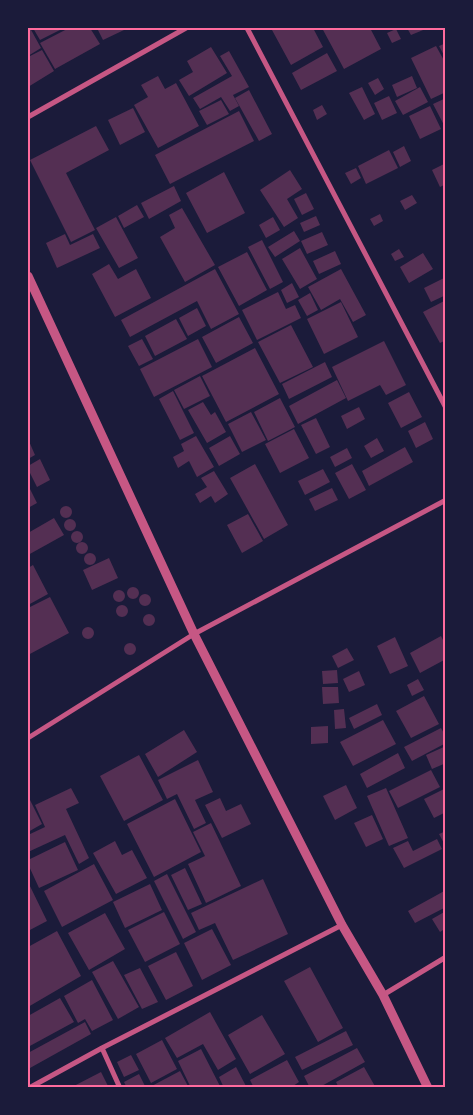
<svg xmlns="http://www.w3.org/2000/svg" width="473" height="1115" font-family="Helvetica,sans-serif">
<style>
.building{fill:#542f53}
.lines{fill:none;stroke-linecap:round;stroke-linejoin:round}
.minor{stroke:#c65784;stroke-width:5}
.tertiary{stroke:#c65784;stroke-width:9}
.neatline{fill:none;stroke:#ff6b9d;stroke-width:2}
</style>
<rect width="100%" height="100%" fill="#1b1b3a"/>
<!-- building -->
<path class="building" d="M28,28H30L41,48L28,56Z
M33,28H64L40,40Z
M69,28H90L100,44L55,69L40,43Z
M97,28H123L124,30L103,40Z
M276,28H313L323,47L291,65L272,30Z
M322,28H370L381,49L344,69Z
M407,28H428L411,35Z
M396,29L401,39L392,43L387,33Z
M446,43V59L439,46Z
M436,46L446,64V92L431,99L411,58Z
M211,47L227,73L189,96L179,80L193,72L187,61Z
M42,50L54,71L28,87V57Z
M229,51L249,87L233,95L239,106L230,111L221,97L200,109L193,98L232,76L220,56Z
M327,53L337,71L301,90L292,73Z
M158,76L165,89L176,83L199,126L158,148L134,105L148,97L141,85Z
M412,76L417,88L397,97L392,85Z
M378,78L384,89L375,95L368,83Z
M362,87L375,114L364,120L349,93Z
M420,87L428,102L403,115L395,101Z
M249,90L272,134L259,141L235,98Z
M389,96L397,113L382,120L374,103Z
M446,98V129L433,104Z
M221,100L229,114L207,125L199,111Z
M322,105L327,114L317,120L313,110Z
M430,106L441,129L420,139L409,116Z
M133,108L145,132L120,145L108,120Z
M239,111L254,141L170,184L155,155Z
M96,126L109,150L66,173L95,230L71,242L30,160Z
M404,146L411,161L400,167L393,152Z
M389,150L398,168L366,184L358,166Z
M446,163V184L440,187L432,170Z
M356,168L361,178L351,184L345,173Z
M290,170L302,189L287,199L298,218L284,227L260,190Z
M224,172L245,213L207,233L186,193Z
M174,186L181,201L149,219L141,203Z
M306,193L314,209L302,215L294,199Z
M412,195L417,203L405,210L400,201Z
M137,205L144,217L124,228L118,216Z
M182,208L215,265L185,282L160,237L175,228L169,215Z
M380,214L383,221L374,226L370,219Z
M316,216L320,225L304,232L300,223Z
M116,217L138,258L119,268L96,228Z
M273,217L280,230L266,238L259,225Z
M294,231L300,241L275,257L268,247Z
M322,232L328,245L307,254L301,241Z
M65,234L70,245L93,234L100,248L57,268L46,243Z
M262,240L283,282L270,289L248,247Z
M300,248L317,279L300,289L282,259Z
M399,249L404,257L395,261L391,254Z
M335,251L341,264L319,274L313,261Z
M247,252L267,290L239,306L218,267Z
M423,253L433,269L409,283L400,267Z
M109,264L118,279L136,269L151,298L115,317L92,274Z
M215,269L239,314L211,329L197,301L130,337L121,320Z
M341,269L366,315L353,322L340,299L321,310L308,287Z
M446,277V295L431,302L424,288Z
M292,283L299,297L287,303L281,290Z
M278,292L286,309L295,305L301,318L257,340L242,310Z
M310,293L318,310L307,316L298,300Z
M446,300V340L440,343L423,312Z
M341,302L358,337L324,354L307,319Z
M197,308L206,326L188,336L179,318Z
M239,317L253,343L216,363L202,337Z
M176,319L187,339L155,356L145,336Z
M291,325L313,367L280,383L258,342Z
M142,339L153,359L139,366L128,346Z
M198,339L212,367L154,397L140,369Z
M384,341L406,385L386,395L380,385L348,401L332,367Z
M255,348L279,394L226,422L202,376Z
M325,362L332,377L289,399L282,384Z
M200,376L210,396L184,409L174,390Z
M337,380L346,398L298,424L289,406Z
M173,391L194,433L180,440L159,399Z
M409,392L422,417L401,428L388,403Z
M280,398L295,427L268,441L254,412Z
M203,402L211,415L215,412L226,432L207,443L188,410Z
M359,407L365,419L347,429L341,416Z
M251,412L266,440L242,452L228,424Z
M316,418L330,447L316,454L301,425Z
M425,422L433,439L416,448L408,431Z
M294,429L309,458L280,473L265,444Z
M196,436L214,467L197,477L189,461L178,468L173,457L184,451L181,444Z
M230,436L240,454L219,466L209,448Z
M377,438L384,451L371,458L364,446Z
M28,439L35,455L28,459Z
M405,447L413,462L369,486L362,471Z
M347,448L352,458L335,467L330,457Z
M40,459L50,480L37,487L28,469V466Z
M255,464L288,525L264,539L230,478Z
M352,464L366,490L349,499L335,473Z
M323,469L330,482L305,495L298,481Z
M214,471L228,494L215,503L211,496L200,503L195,494L207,487L201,478Z
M28,485L37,503L28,508Z
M332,488L338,500L315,511L309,499Z
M60 512a6 6 0 1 1 12 0a6 6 0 1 1-12 0Z
M248,514L263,541L242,553L227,525Z
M54,518L64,535L28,555V533Z
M64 525a6 6 0 1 1 12 0a6 6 0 1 1-12 0Z
M71 537a6 6 0 1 1 12 0a6 6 0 1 1-12 0Z
M76 548a6 6 0 1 1 12 0a6 6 0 1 1-12 0Z
M84 559a6 6 0 1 1 12 0a6 6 0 1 1-12 0Z
M109,558L118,578L92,590L83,570Z
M33,565L48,594L28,605V568Z
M127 593a6 6 0 1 1 12 0a6 6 0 1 1-12 0Z
M113 596a6 6 0 1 1 12 0a6 6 0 1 1-12 0Z
M139 600a6 6 0 1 1 12 0a6 6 0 1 1-12 0Z
M50,597L69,633L28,655V608Z
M116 611a6 6 0 1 1 12 0a6 6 0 1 1-12 0Z
M143 620a6 6 0 1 1 12 0a6 6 0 1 1-12 0Z
M82 633a6 6 0 1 1 12 0a6 6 0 1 1-12 0Z
M441,636L446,646V659L420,673L410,653Z
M395,637L408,666L390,674L377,646Z
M124 649a6 6 0 1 1 12 0a6 6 0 1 1-12 0Z
M347,648L354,660L338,668L332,656Z
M337,670L338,683L323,684L322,671Z
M359,671L365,685L349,692L343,679Z
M418,679L424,690L412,696L407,685Z
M322,687H338L339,703L323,704Z
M424,696L439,724L411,738L396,711Z
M377,704L382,715L354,729L349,718Z
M344,709L346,728L335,729L334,710Z
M383,720L396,744L353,766L340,742Z
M328,726V743L311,744V727Z
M441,728L446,737V743L412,761L404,747Z
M184,730L197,752L158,777L145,754Z
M446,746V763L432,769L426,755Z
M398,753L405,768L367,788L360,774Z
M139,755L163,800L124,821L100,776Z
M198,760L213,792L195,800L206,823L194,829L177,794L167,799L158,780Z
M431,770L440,787L398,808L389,791Z
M346,785L357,808L335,820L323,796Z
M71,788L79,803L66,809L89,858L79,864L65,835L28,852V835L45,827L35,805Z
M386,788L408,838L389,846L367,796Z
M446,788V812L434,818L424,799Z
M28,796L42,824L28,832Z
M220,798L226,811L241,804L251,824L222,838L205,805Z
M175,799L201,852L154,877L127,824Z
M372,815L383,839L366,847L354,823Z
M211,823L241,886L206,903L188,864L205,856L193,832Z
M446,831V847L439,834Z
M437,839L442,849L404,868L393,848L408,841L413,851Z
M115,841L122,855L132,850L147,878L116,894L93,853Z
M65,842L78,870L39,888L28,864V860Z
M94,864L113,900L62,927L44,891Z
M185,868L202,904L188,910L171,875Z
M167,874L196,932L183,939L154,881Z
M263,879L288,934L233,960L215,923L199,930L191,913Z
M28,882L47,921L28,931Z
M150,884L162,910L125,928L113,902Z
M446,890V907L415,923L408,911Z
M446,911V928L440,932L432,919Z
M164,912L180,944L145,962L128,930Z
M105,913L125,949L89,970L68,933Z
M212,929L231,965L202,980L184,943Z
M57,931L81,976L28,1007V947Z
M176,952L193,986L166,1000L148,966Z
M113,961L139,1007L118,1019L92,972Z
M310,967L343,1028L318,1042L284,981Z
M140,968L158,1002L142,1009L124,975Z
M92,980L113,1020L92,1031L85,1019L78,1023L64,996Z
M60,998L74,1022L28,1047V1016Z
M210,1012L236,1059L218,1070L203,1044L177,1058L165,1038Z
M262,1015L285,1054L250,1074L228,1035Z
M85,1022L91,1034L30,1068L28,1063V1053Z
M346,1031L353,1045L302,1070L295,1057Z
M162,1040L177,1069L151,1083L136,1054Z
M357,1048L365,1062L318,1088H310L304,1076Z
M201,1049L221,1088H191L178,1061Z
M131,1055L139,1070L124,1077L117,1062Z
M287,1060L299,1082L290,1088H254L250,1080Z
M236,1067L247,1088H224L219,1077Z
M364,1067L376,1088H339L336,1082Z
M180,1071L189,1088H148Z
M101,1072L109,1088H70Z
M139,1074L146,1088H127L124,1082Z"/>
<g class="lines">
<!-- minor -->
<path class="minor" d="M247,28L446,408
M28,117L186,28
M28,738L194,634L446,500
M383,995L446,957
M102,1048L120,1088
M29,1088L102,1048L342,925"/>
<!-- tertiary -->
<path class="tertiary" d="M28,276L194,634L342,925L383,995L428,1088"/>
</g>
<!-- border -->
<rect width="473" height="1115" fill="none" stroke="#1b1b3a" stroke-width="58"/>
<rect x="29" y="29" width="415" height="1057" class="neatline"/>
</svg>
